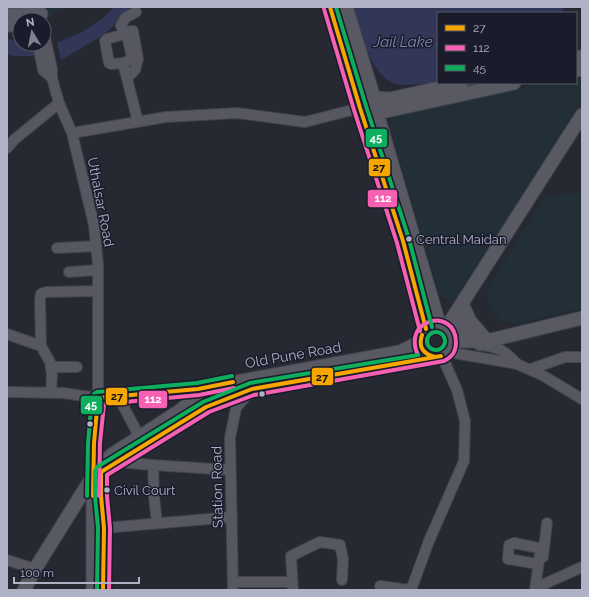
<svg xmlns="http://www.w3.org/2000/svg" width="589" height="597" font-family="Raleway,sans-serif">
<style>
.green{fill:#232f37}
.water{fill:#323758}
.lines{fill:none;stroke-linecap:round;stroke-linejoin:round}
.minor-casing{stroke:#42434b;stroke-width:12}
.major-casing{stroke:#43454f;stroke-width:15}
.minor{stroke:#565761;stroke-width:10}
.major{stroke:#585962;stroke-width:13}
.bus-1-casing{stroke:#1a1c2c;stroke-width:7}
.bus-2-casing{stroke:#1a1c2c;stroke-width:7}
.bus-3-casing{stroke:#1a1c2c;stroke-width:7}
.bus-1{stroke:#f7a600;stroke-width:4}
.bus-2{stroke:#f860b3;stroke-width:4}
.bus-3{stroke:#0daf5c;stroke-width:4}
.bus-dot{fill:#afb1c4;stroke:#1a1c2c;stroke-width:1.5}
.labels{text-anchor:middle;stroke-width:3;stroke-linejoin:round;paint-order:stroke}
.bus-label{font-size:13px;fill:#afb1c4;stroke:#1a1c2c;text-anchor:start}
.street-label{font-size:14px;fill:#afb1c4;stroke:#1a1c2c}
.water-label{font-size:15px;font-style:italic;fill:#8086b0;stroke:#1a1c2c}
.line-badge{stroke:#1a1c2c;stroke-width:1.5}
.badge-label{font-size:11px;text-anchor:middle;font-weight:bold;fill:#fff}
.pale-badge-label{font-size:11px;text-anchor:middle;font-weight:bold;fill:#111}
</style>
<rect width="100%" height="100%" fill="#262832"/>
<!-- green -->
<path class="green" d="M46,7H65L49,18Z
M576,76H580L582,77V100L458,297L450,301L439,294L389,126L394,116L545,83H576Z
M582,193V308L516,324L502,322L488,305L489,286L546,195Z"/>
<!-- water -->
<path class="water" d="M114,7H130L121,18L105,34L61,60L57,43L84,31L102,19Z
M354,7H563L564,13H438V82C430,84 401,86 395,84C368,73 362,32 354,7Z
M7,39L20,42V44H32L35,56H14L7,54Z"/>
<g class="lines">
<defs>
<path id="minor" d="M44,33L52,69V78
M123,63L130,60L132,57L127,36L124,34L107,39L105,41L109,63L111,64L123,63L138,122
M127,78L135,70L138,59L133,31L124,32L121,26L125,18L136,12
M72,133L166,117L237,113L305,122L360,108
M7,148L15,139L59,103
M57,248L96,246
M69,272L98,270
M7,334L41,346
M479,345C498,346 505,351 517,364
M448,352L517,364L542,375L582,399
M51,367H77
M531,369L565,357H582
M7,392L63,393L98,398V265L94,225L72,133L59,103L52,78L43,70L38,44
M51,393L52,375L50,362L41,346L40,300L41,294L46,292L98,291
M118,396L139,436
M118,462L153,465
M157,523L154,497L153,465L230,470
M104,528L232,517
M543,557L547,523
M7,560L35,569
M233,582H292
M380,586L410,590
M535,589L540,554L539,548L514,543L509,545L508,559L538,564
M233,590L230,438L236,408L252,389
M293,590L291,556L320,542L340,545L343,559L342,580
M411,590L429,541L464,461L465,421L457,390L442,356
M535,590L540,586L582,567"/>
<path id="major" d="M330,7L360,108L403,241L426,329
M346,7L374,98L377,113L440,327
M7,15L41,14
M7,25H20
M576,58L582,57
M576,70L582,69
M368,102L374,98L390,99L461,83
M370,111L377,113L514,83
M462,304L470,321L487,341
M452,319L479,342
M445,330L582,115
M451,341H487L582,318
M102,470L106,460L113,454L181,410L193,400L197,394L198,389
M24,590L35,569L93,476
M93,590C93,526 92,462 98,398L198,389L400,352L420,342
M103,590L104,528L101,496V472L206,407L252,389L439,357C469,347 436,309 422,335C416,346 425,355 435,357"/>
</defs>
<!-- minor casing -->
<use href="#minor" class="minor-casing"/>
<!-- major casing -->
<use href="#major" class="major-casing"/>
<!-- minor -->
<use href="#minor" class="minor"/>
<!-- major -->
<use href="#major" class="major"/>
<defs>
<path id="bus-1" d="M330,7L360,108L403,241L426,329
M422,335C418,347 423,354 435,357
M93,496L94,443L98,398L198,389L233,382
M103,590L104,528L101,496V472L206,407L252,389L441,356"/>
<path id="bus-2" d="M324,9L354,110L397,243L420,331
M99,496L100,443L104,404L199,395L234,388
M109,590L110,528L107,496V475L209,412L254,395L444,361C452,357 456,352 456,342C455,306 401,319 418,355"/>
<path id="bus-3" d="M336,7L366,106L409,239L432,327
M427 341a9 9 0 1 1 18 0a9 9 0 1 1-18 0Z
M87,496L88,443L92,397L94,394L97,392L197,383L232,376
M97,590L98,528L95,497V472L97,467L203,402L250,383L418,355"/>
</defs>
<!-- bus-1 casing -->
<use href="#bus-1" class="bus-1-casing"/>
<!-- bus-2 casing -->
<use href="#bus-2" class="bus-2-casing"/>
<!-- bus-3 casing -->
<use href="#bus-3" class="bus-3-casing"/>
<!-- bus-1 -->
<use href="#bus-1" class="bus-1"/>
<!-- bus-2 -->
<use href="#bus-2" class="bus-2"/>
<!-- bus-3 -->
<use href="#bus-3" class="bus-3"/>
</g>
<!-- markers -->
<g class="bus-dot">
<circle cx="409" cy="239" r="3.5"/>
<circle cx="262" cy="394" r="3.5"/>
<circle cx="90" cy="424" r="3.5"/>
<circle cx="107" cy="490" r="3.5"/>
</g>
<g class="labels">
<!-- bus labels -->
<g class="bus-label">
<text x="416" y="244">Central Maidan</text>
<text x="114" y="495">Civil Court</text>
</g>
<!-- street labels -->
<g class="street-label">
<text transform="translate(101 202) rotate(79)" y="5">Uthalsar Road</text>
<text transform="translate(293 355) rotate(-10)" y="5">Old Pune Road</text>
<text transform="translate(217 487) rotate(-91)" y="5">Station Road</text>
</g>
<!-- water labels -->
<g class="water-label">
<text x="403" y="47">Jail Lake</text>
</g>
</g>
<g class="line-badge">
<rect x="365" y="128" width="23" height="20" rx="4" fill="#0daf5c"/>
<rect x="368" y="158" width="23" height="19" rx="4" fill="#f7a600"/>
<rect x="367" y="189" width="31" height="19" rx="4" fill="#f860b3"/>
<rect x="311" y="367" width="23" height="19" rx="4" fill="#f7a600"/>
<rect x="105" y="387" width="23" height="19" rx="4" fill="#f7a600"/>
<rect x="138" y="390" width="30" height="19" rx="4" fill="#f860b3"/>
<rect x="80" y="395" width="23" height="20" rx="4" fill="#0daf5c"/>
</g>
<g class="badge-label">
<text x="376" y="142">45</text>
<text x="383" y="202">112</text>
<text x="153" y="403">112</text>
<text x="91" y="409">45</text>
</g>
<g class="pale-badge-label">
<text x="379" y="171">27</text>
<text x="322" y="381">27</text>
<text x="117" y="400">27</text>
</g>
<!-- border -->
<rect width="589" height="597" fill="none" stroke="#afb1c4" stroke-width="16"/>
<!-- legend -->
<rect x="437" y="12" width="140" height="72" fill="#1a1c2c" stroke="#565869"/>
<rect x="445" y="25" width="20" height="6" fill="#f7a600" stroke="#565869"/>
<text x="473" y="32" font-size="12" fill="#afb1c4">27</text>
<rect x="445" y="45" width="20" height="6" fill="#f860b3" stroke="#565869"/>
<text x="473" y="52" font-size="12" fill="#afb1c4">112</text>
<rect x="445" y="65" width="20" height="6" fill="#0daf5c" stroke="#565869"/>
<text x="473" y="72" font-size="12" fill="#afb1c4">45</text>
<!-- north arrow -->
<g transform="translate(32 32) rotate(350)"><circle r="19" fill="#1a1c2c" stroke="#565869"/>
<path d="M0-3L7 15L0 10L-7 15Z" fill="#7f8191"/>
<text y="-6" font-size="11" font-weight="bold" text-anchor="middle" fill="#afb1c4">N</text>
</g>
<!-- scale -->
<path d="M14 577v6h125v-6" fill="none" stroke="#afb1c4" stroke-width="2"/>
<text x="20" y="577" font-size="12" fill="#afb1c4" stroke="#1a1c2c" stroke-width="3" paint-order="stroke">100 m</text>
</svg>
